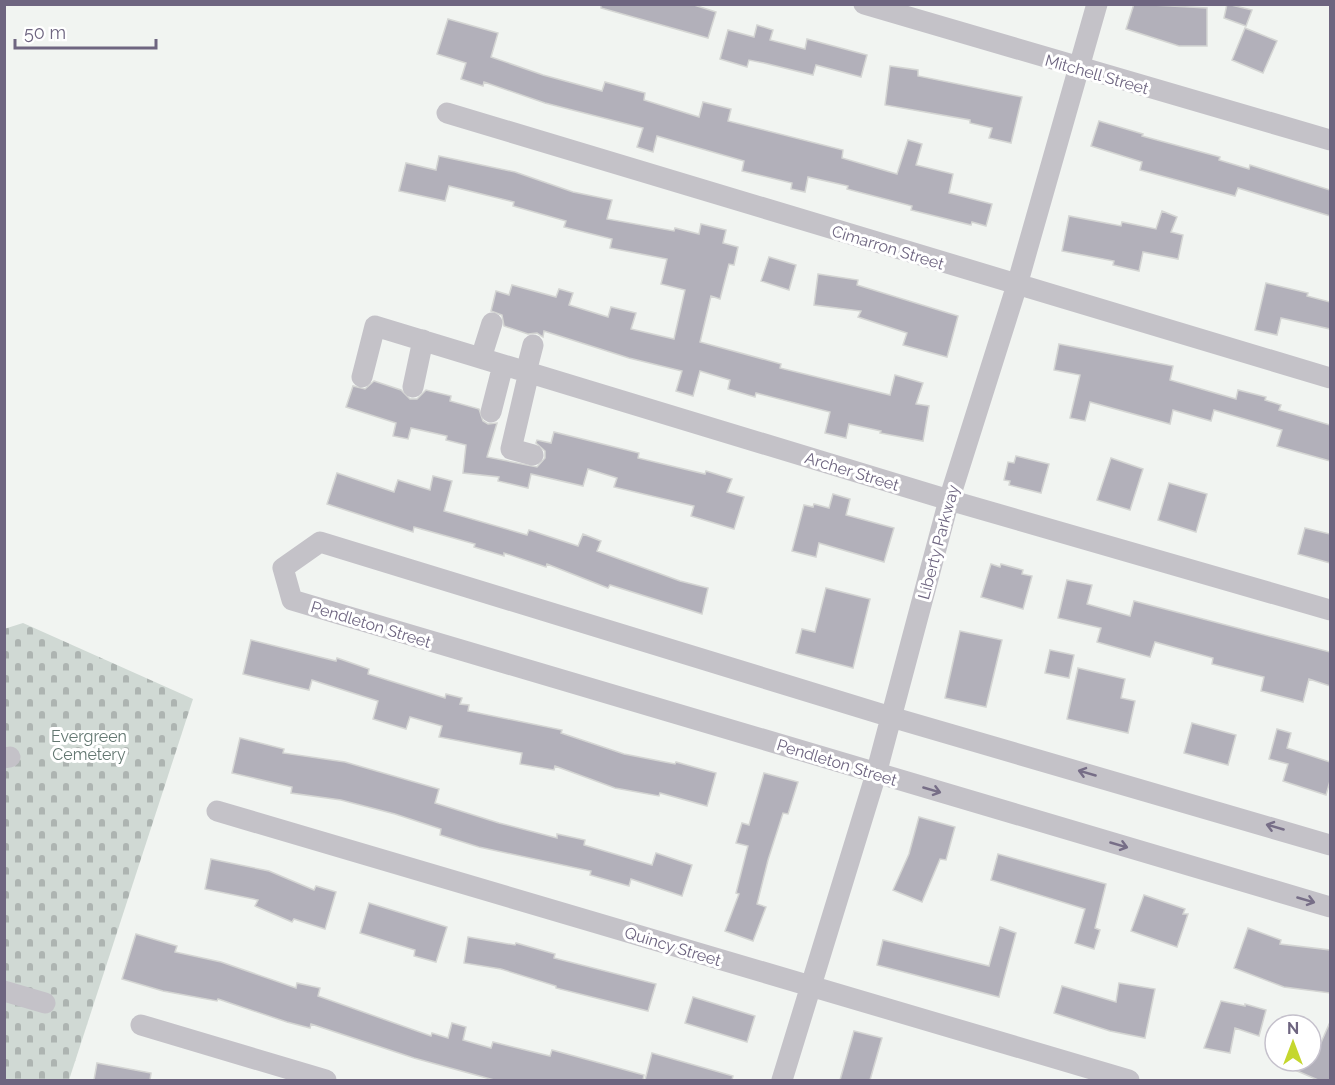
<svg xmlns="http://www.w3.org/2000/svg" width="1335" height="1085" font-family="Raleway,sans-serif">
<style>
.cemetery{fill:url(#cemetery-stones)}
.building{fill:#b2b0ba;stroke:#d4d5d3;stroke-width:1.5}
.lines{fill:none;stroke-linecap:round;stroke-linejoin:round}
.minor{stroke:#c4c2c8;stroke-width:21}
.oneway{stroke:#776e87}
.labels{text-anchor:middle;stroke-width:6;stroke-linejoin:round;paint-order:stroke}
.street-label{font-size:16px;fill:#6e6580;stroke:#fff}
.park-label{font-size:16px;fill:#637771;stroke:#fff}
</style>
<defs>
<pattern id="cemetery-stones" width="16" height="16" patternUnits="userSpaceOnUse" patternTransform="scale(1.5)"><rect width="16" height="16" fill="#d0d9d4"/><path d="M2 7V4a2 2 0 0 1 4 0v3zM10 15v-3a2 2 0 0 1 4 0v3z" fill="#adb4b1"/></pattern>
</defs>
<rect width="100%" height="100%" fill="#f1f4f1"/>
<!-- cemetery -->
<path class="cemetery" d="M23,623L193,699L69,1080H5L4,629Z"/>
<!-- building -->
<path class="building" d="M601,4H691L716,12L708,38L601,8Z
M1134,4L1207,8V46H1179L1126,29Z
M1227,4L1252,10L1246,26L1224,18Z
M448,19L498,33L491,57L543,75L602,91L605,82L645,93L644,100L699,117L703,102L731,109L728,121L843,150L842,158L897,174L908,140L922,144L916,165L953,174L949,193L992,204L986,226L972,222L971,225L911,210L912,206L847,189L848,186L808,177L805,192L791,189L792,183L742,171L744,161L657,136L653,152L637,147L643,128L545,103L484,82L483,86L461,79L466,63L437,54Z
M757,25L773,30L770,40L805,49L807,39L867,55L861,77L816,65L813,75L764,63L749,60L747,67L720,59L728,30L754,37Z
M1245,28L1277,41L1263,73L1232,60Z
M890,66L918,70V76L1022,97L1011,143L989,138L992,128L970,123V120L885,105Z
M1099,121L1143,134L1142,136L1220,157L1219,160L1249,169L1250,165L1330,190V216L1238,188L1235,196L1140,170L1142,162L1091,146Z
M439,156L515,172L573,192L612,200L607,219L674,231L675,228L699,234L701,224L726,230L723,243L738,247L734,265L729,264L720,299L711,296L700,342L781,364L780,368L890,395L895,375L923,383L916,404L929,406L923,441L880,433L881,431L849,424L846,438L825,433L830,412L756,393L755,397L728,389L730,380L700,371L693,396L676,391L682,371L629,358L544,331L543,337L537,333L528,334L504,326L502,315L491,311L496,291L509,295L512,285L556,297L559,289L573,293L569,305L608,317L611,307L636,313L631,329L674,339L685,290L661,284L667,259L610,248L612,239L564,227L566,221L513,206L514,202L449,186L445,201L399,191L406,163L436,170Z
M1162,211L1177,217L1171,232L1183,235L1178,259L1143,252L1139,271L1113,265L1114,261L1062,251L1069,216L1121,226L1122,222L1156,229Z
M769,257L796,265L789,290L761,281Z
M818,274L858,280L857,285L958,316L947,357L903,345L907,333L858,317L861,311L814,305Z
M1266,283L1308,293L1307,296L1330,302V329L1281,318L1277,335L1255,330Z
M1059,344L1173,366L1170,380L1236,399L1238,390L1266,397L1265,400L1281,405L1279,410L1330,425V461L1277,446L1282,430L1214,410L1211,421L1173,410L1170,424L1090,402L1085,421L1070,418L1080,375L1054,370Z
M374,381L401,390L410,399H417L426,390L451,396L450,401L479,409L483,421L488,424L497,423L487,457L537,467L545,458V451L536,443L537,440L551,443L554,432L639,453L638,458L705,474L706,471L732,479L727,492L744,497L734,529L691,516L694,506L614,487L617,478L588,469L583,486L531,474L528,488L498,481L499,477L463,473L466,445L446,440L447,436L411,428L408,439L393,436L396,423L346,407L353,386L365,389Z
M1016,456L1049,464L1041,493L1009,485L1010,481L1004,480L1008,462L1014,463Z
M1111,458L1143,469L1130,510L1097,500Z
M337,473L394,492L398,480L430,490L433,476L452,481L444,511L527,535L529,530L578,546L583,534L601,541L597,551L680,581L708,588L702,614L610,585L608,588L547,564L546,567L504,553V556L474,547L475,544L414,527L413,532L327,504Z
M1169,483L1207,494L1196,532L1158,520Z
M833,494L850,499L846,515L894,528L884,562L819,543L816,557L792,551L804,505L813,507L814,504L829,508Z
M1305,528L1330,534V563L1298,554Z
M991,564L1000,567L1001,564L1023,570L1022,574L1032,576L1023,609L981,597Z
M1067,580L1092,585L1087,604L1130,616L1134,601L1330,652V686L1309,679L1303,702L1261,691L1264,677L1212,664L1213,658L1155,642L1150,657L1097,642L1101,628L1058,618Z
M826,588L870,599L853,668L796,653L802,629L815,632Z
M960,631L1002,640L986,707L945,698Z
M251,640L336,661L337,658L369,669L368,674L445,698L446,694L462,698L460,704L469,705L468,711L562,730L561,733L624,754L675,764L676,762L716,773L707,806L660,793L659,796L615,788L555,766L554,770L520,764L522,753L439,737L442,726L410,717L406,729L373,719L378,701L312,680L309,690L243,674Z
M1050,650L1074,655L1069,678L1045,673Z
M1078,668L1125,679L1121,698L1135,701L1128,733L1067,719Z
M1192,723L1236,735L1228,765L1184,753Z
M1277,729L1291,733L1287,748L1330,762V781L1326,795L1283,781L1288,764L1269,759Z
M240,738L284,749L283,753L345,762L439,789L435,803L499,823L557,838V834L585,840L584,845L652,865L656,853L692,865L682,896L631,879L629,886L590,875L591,871L479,847L440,835L441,829L395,814L341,800L291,793L292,787L232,773Z
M764,773L798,782L788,814L783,813L768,860L757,904L766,907L753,941L725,931L739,894L736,893L748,846L736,843L742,823L749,825Z
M919,817L955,827L946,860L940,859L922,902L893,890L909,854Z
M998,854L1106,884L1095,928L1100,930L1094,949L1075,943L1085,909L991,880Z
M211,859L269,871L314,890L316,886L336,892L325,929L294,919L292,922L255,906L258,900L205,889Z
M1144,895L1185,909L1183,914H1188L1177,947L1131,931Z
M369,903L447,927L436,962L414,956L415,950L360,933Z
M1000,927L1016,933L999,997L877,965L883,940L989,966Z
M1248,928L1281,940L1280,944L1330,950V993L1284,987L1234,968Z
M136,934L177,946L175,952L221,962L296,988L297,983L320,988L318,996L431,1036L432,1033L448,1038L452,1023L466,1027L463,1040L491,1048L493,1042L550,1056L552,1050L644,1075L643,1080H494L414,1058L311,1024L310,1028L287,1022L218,999L217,1001L163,991L122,979Z
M468,937L515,945L516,943L555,954L554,958L656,984L648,1011L556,988V986L501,969L464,963Z
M1119,983L1155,989L1145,1038L1110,1031L1054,1013L1062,986L1116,1002Z
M693,997L755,1016L747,1042L685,1023Z
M1221,1001L1245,1006V1004L1266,1010L1259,1036L1235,1028L1230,1053L1204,1048Z
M1330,1022V1080H1318L1274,1061H1313Z
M854,1031L882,1038L870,1080H840Z
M652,1053L733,1076L732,1080H645Z
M97,1063L151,1073L150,1080H94Z"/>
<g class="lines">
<!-- minor -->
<path class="minor" d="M864,4L1330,140
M447,113L1330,378
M481,358L492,323
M526,372L533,345
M529,372L511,449L533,455
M362,377L375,326L949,500L1330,610
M413,387L423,340
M491,412L503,365
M4,758L10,757
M217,811L1129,1080
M1330,845L891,717L320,542L283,568L292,600L1330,907
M4,991L45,1003
M141,1025L326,1080
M782,1080L876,774L949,500L1017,285L1097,4"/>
</g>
<!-- one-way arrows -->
<defs><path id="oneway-shaft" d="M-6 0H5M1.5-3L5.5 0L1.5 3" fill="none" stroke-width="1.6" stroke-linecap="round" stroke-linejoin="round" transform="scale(1.5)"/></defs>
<g class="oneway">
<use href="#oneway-shaft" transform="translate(1087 773) rotate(-164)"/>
<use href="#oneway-shaft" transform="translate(932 790) rotate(16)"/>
<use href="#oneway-shaft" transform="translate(1275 827) rotate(-164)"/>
<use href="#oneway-shaft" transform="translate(1119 845) rotate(16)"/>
<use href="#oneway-shaft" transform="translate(1306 900) rotate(16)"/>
</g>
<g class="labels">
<!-- street labels -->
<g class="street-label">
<text transform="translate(1097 74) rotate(16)" y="6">Mitchell Street</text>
<text transform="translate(888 247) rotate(17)" y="6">Cimarron Street</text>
<text transform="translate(852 471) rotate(17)" y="6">Archer Street</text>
<text transform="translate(938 542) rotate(-75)" y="6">Liberty Parkway</text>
<text transform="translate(371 624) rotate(17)" y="6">Pendleton Street</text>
<text transform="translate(837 762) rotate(17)" y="6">Pendleton Street</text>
<text transform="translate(673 946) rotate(17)" y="6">Quincy Street</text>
</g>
<!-- park labels -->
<g class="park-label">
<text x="89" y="742">Evergreen<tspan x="89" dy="18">Cemetery</tspan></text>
</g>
</g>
<!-- border -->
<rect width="1335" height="1085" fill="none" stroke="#6e6580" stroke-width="12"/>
<!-- north arrow -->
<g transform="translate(1293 1043)"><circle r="28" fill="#ffffff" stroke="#c5c1cc" stroke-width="1.5"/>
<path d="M0-4.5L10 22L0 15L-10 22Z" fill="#c5d72e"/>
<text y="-9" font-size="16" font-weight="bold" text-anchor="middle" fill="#6e6580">N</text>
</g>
<!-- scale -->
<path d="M15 39v9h141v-9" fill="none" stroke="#6e6580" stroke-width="3"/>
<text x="24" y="39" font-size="18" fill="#6e6580" stroke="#ffffff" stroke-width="4.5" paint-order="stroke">50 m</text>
</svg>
